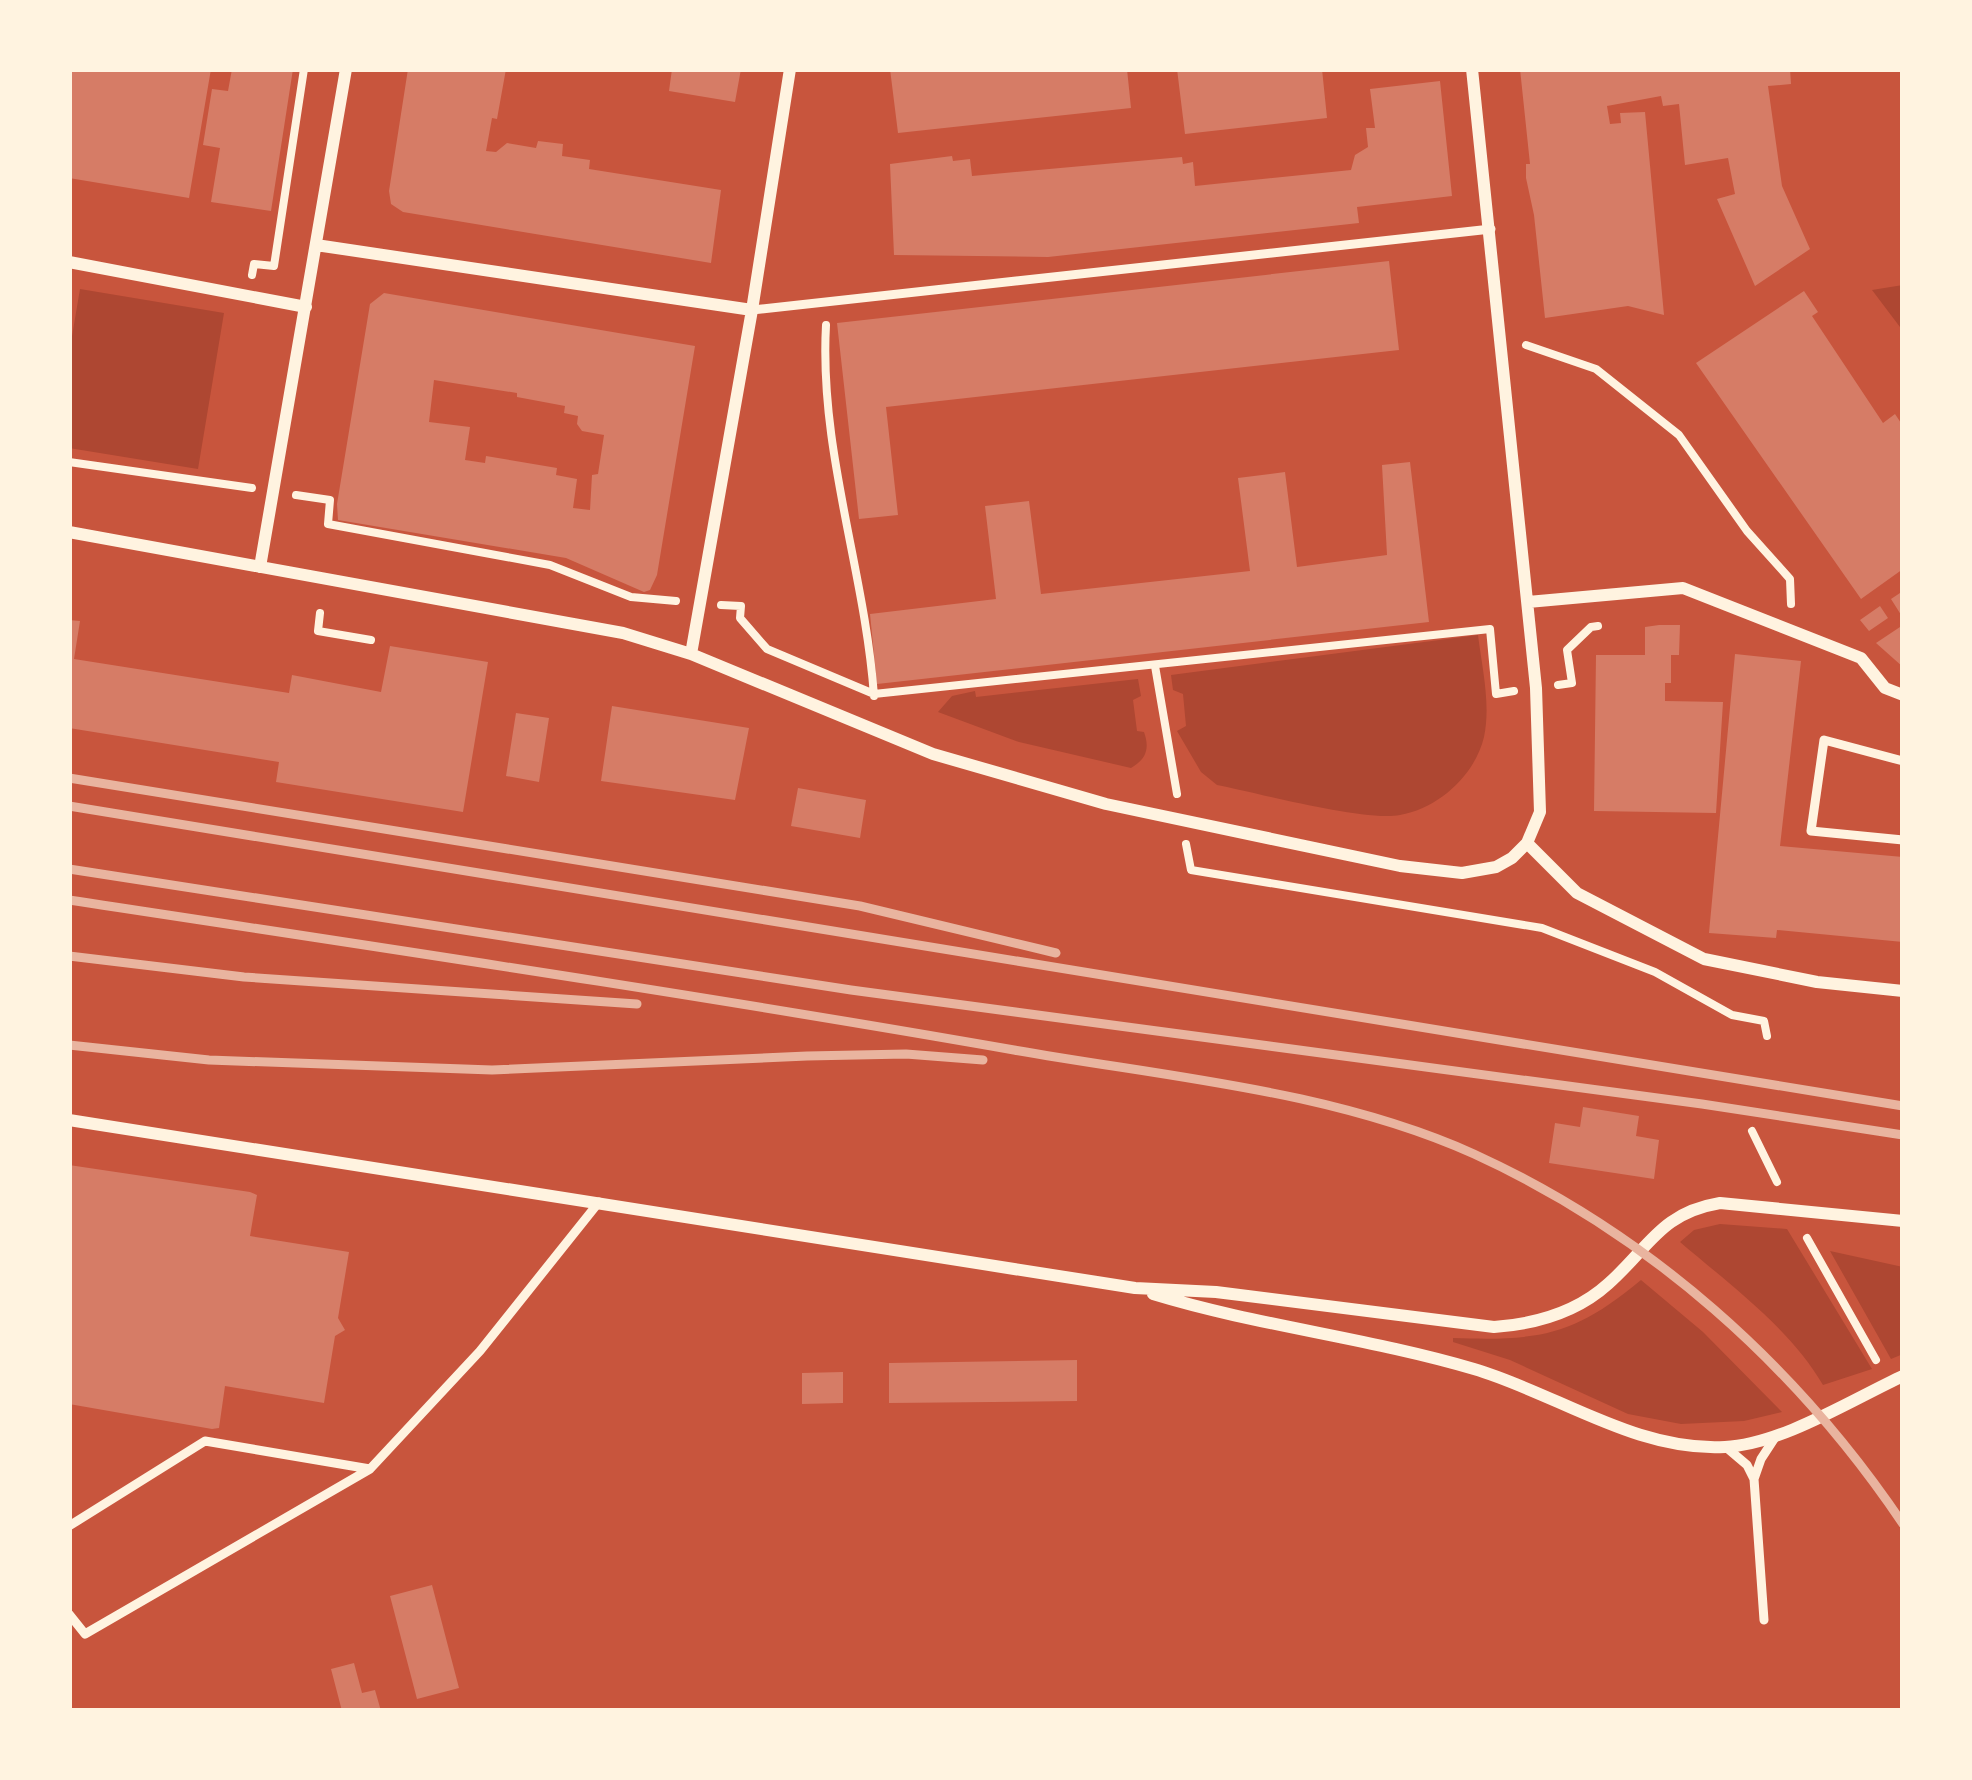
<svg xmlns="http://www.w3.org/2000/svg" width="1972" height="1780" font-family="'Fira Sans Condensed',sans-serif">
<style>
.green{fill:#ae4732}
.building{fill:#d67c66;fill-rule:evenodd}
.lines{fill:none;stroke-linecap:round;stroke-linejoin:round}
.path{stroke:#fff3e0;stroke-width:8}
.service{stroke:#fff3e0;stroke-width:9}
.minor{stroke:#fff3e0;stroke-width:12}
.rail{stroke:#e9b49f;stroke-width:9}
</style>
<rect width="100%" height="100%" fill="#c8553d"/>
<!-- green -->
<path class="green" d="M1903,285V331L1872,290Z
M80,289L224,313L198,469L69,448V354Z
M1478,635C1482,668 1491,704 1484,737C1475,775 1439,808 1400,815C1364,822 1258,793 1217,785L1201,772L1177,731L1186,726L1183,694L1173,690L1171,675Z
M1138,679L1141,696L1133,700L1137,731L1144,732C1150,749 1146,759 1131,768L1019,742L938,712L952,696L975,691L976,697Z
M1720,1224L1787,1229L1872,1369L1823,1385C1790,1328 1729,1284 1680,1242L1694,1230Z
M1830,1251L1903,1267V1354L1891,1359Z
M1641,1280L1703,1332L1782,1412L1744,1421L1681,1424L1628,1414L1510,1360L1453,1342V1338C1539,1341 1574,1336 1641,1280Z"/>
<!-- building -->
<path class="building" d="M69,69H211L189,198L69,178Z
M232,69H293L271,211L211,202L220,148L203,145L212,89L228,91Z
M408,69H506L497,119L492,118L486,151L496,152L507,143L536,148L538,141L563,144L562,156L590,160L589,169L721,190L711,263L403,212L391,204L389,191Z
M672,69H741L735,102L669,91Z
M890,69H1127L1131,108L898,133Z
M1177,69H1322L1327,118L1185,134Z
M1520,69H1790L1791,84L1768,86L1782,186L1810,249L1755,286L1717,199L1735,194L1728,158L1685,165L1679,104L1663,106L1661,96L1607,106L1610,124L1621,123L1620,113L1645,112L1664,315L1628,306L1545,318L1534,215L1526,178V164H1530Z
M1440,81L1452,196L1357,207L1359,223L1048,257L894,255L890,164L952,156L953,161L970,159L972,176L1182,157L1183,164L1193,162L1195,186L1351,170L1355,155L1368,147L1366,128H1375L1370,89Z
M1389,261L1399,350L886,407L898,515L859,519L837,323Z
M1804,291L1818,312L1812,316L1883,423L1895,414L1903,426V569L1861,599L1696,363Z
M384,293L695,346L657,575L650,590L644,592L566,558L338,520L337,504L370,304ZM434,380L517,393V397L565,406L564,413L578,416L577,424L582,431L604,435L598,474L592,475L590,510L573,508L577,479L556,475L557,468L486,456L485,463L465,460L470,427L429,422Z
M1410,462L1429,622L877,684L870,614L996,599L985,506L1029,501L1041,594L1250,571L1238,478L1285,472L1297,567L1387,555L1382,465Z
M1903,591V618L1891,599Z
M1880,606L1888,618L1869,631L1860,620Z
M69,620L80,621L74,659L289,693L292,675L381,692L390,646L488,662L463,812L276,782L279,762L69,728Z
M1659,625H1680L1679,655H1671V683H1665V701L1723,702L1716,813L1594,811L1596,655H1645V627Z
M1903,625V667L1876,643Z
M1735,654L1801,661L1780,846L1903,857V942L1777,930L1776,938L1709,933Z
M612,706L749,728L735,800L601,781Z
M516,713L549,718L539,782L506,776Z
M798,788L866,800L860,838L791,826Z
M1583,1107L1639,1116L1636,1136L1659,1140L1654,1179L1549,1163L1555,1123L1580,1127Z
M69,1165L250,1192L257,1195L250,1236L349,1252L338,1318L345,1330L335,1336L324,1403L225,1386L219,1428L212,1429L69,1404Z
M1077,1360V1401L889,1403V1363Z
M843,1372V1403L802,1404V1373Z
M432,1585L459,1688L417,1699L390,1596Z
M354,1663L362,1693L375,1690L381,1711H342L331,1669Z"/>
<g class="lines">
<!-- path -->
<path class="path" d="M252,275L254,264L274,266L304,69
M826,325C819,451 865,571 874,696
M1526,345L1596,369L1679,435L1747,531L1790,579L1791,604
M69,462L252,488
M296,495L330,500L328,524L550,565L631,597L676,601
M721,605L741,606L740,618L767,649L874,694L1490,629L1496,694L1514,691
M320,613L318,631L371,640
M1155,666L1177,794
M1558,685L1572,683L1567,650L1591,627L1598,626
M1186,844L1191,870L1542,928L1655,972L1732,1015L1764,1021L1767,1036
M1752,1131L1777,1182
M1807,1238L1876,1360"/>
<!-- service -->
<path class="service" d="M752,310L1491,229
M1903,761L1824,740L1811,831L1903,840
M1727,1448L1747,1465L1754,1479L1764,1620
M1754,1479L1761,1459L1776,1436
M69,1526L205,1441L370,1469
M69,1614L85,1634L370,1469L480,1351L599,1202"/>
<!-- minor -->
<path class="minor" d="M316,245L752,310
M69,262L306,307
M69,532L623,633L691,654L933,754L1106,804L1400,866L1462,873L1496,867L1512,858L1527,843L1540,812L1536,688L1472,69
M260,567L346,69
M1528,602L1683,588L1861,658L1885,688L1903,695
M691,654L752,310L790,69
M1527,843L1577,893L1704,959L1817,982L1903,991
M69,1120L1135,1288L1216,1292L1494,1327C1535,1324 1576,1313 1608,1284C1649,1248 1660,1213 1720,1203L1903,1221
M1153,1294C1258,1326 1369,1338 1474,1369C1556,1393 1636,1452 1725,1447C1780,1445 1853,1399 1903,1376"/>
<!-- rail -->
<path class="rail" d="M69,778L860,906L1056,953
M69,806L1903,1106
M69,869L851,990L1702,1104L1903,1135
M69,900C384,948 700,995 1014,1050C1166,1077 1332,1090 1474,1154C1649,1234 1796,1365 1903,1524
M69,956L244,977L637,1004
M69,1045L209,1060L492,1070L807,1056L906,1054L983,1060"/>
</g>
<!-- border -->
<rect width="1972" height="1780" fill="none" stroke="#fff3e0" stroke-width="144"/>
</svg>
